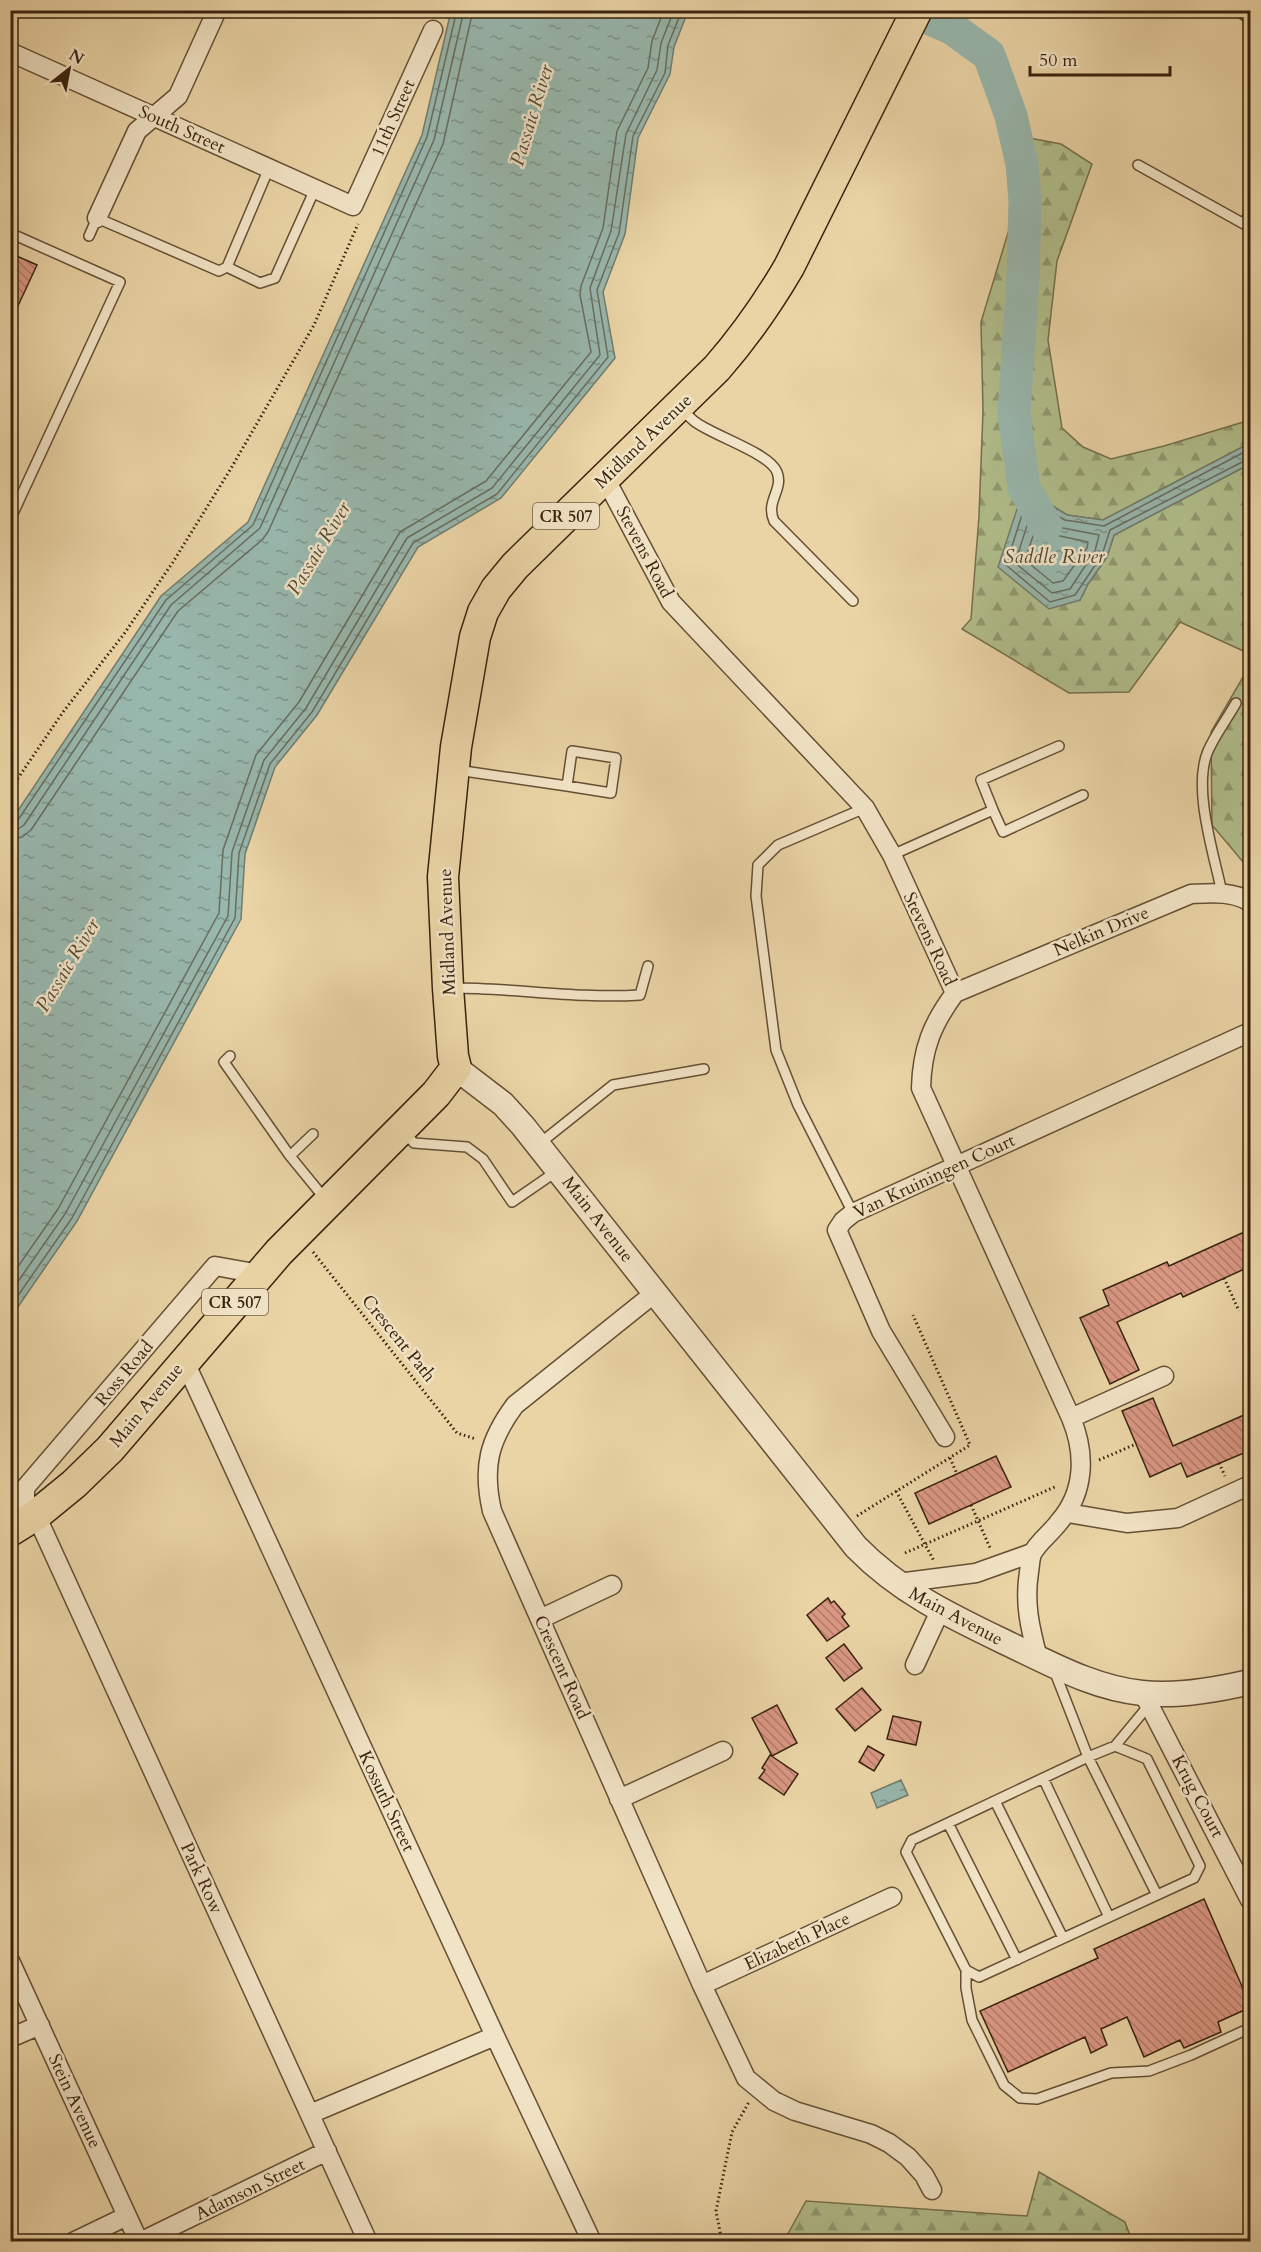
<svg xmlns="http://www.w3.org/2000/svg" width="1261" height="2252" font-family="Cardo,serif">
<style>
.forest{fill:url(#forest-firs);stroke:#75704d;stroke-width:1.5}
.water{fill:url(#water-ripples);stroke:#727c6d;stroke-width:1.5}
.lines{fill:none;stroke-linecap:round;stroke-linejoin:round}
.shore{stroke:#686d5e;stroke-width:1.5}
.river{stroke:#98b7ad;stroke-width:33}
.building{fill:url(#building-back-hatch);stroke:#39230e;stroke-width:1.5}
.service-casing{stroke:#654f34;stroke-width:12}
.minor-casing{stroke:#654f34;stroke-width:21}
.tertiary-casing{stroke:#654f34;stroke-width:27}
.primary-casing{stroke:#39230e;stroke-width:33}
.path{stroke:#39230e;stroke-width:3;stroke-dasharray:1.5 3;stroke-linecap:butt}
.service{stroke:#f1e3c5;stroke-width:9}
.minor{stroke:#f1e3c5;stroke-width:18}
.tertiary{stroke:#f1e3c5;stroke-width:24}
.primary{stroke:#ead4a6;stroke-width:30}
.labels{text-anchor:middle;stroke-width:5;stroke-linejoin:round;paint-order:stroke}
.shield{fill:#f1e3c5;stroke:#705d45;stroke-width:1.5}
.shield-label{font-size:16px;font-weight:bold;fill:#39230e}
.street-label{font-size:18px;fill:#39230e;stroke:#f1e3c5}
.water-label{font-size:20px;font-style:italic;fill:#514836;stroke:#f1e3c5}
</style>
<defs>
<pattern id="forest-firs" width="22" height="20" patternUnits="userSpaceOnUse" patternTransform="scale(1.5)"><rect width="22" height="20" fill="#b1be8c"/><path d="M5 1l3.5 6h-7zM16 11l3.5 6h-7z" fill="#919a71"/></pattern>
<pattern id="water-ripples" width="26" height="14" patternUnits="userSpaceOnUse" patternTransform="scale(1.5)"><rect width="26" height="14" fill="#98b7ad"/><path d="M2 4q2-2 4 0t4 0M15 11q2-2 4 0t4 0" fill="none" stroke="#7d948b"/></pattern>
<pattern id="building-back-hatch" width="6" height="6" patternUnits="userSpaceOnUse" patternTransform="scale(1.5)"><rect width="6" height="6" fill="#da9783"/><path d="M-1 5l2 2M0 0l6 6M5-1l2 2" fill="none" stroke="#b27b6a"/></pattern>
</defs>
<rect width="100%" height="100%" fill="#ead4a6"/>
<filter id="stains"><feTurbulence type="fractalNoise" baseFrequency=".00333" numOctaves="4"/><feColorMatrix values="0 0 0 0 .2 0 0 0 0 .09 0 0 0 0 .02 0 0 0 .5 -.17"/></filter>
<radialGradient id="worn" r=".72"><stop offset=".6" stop-color="#630" stop-opacity="0"/><stop offset="1" stop-color="#630" stop-opacity=".3"/></radialGradient>
<!-- forest -->
<path class="forest" d="M1003,133L1061,144L1092,164L1057,261L1048,340L1062,428L1083,447L1111,459L1164,446L1250,420V443L1103,520L1067,515L1024,488L1080,600L1088,584L1107,557L1114,535L1250,464V654L1180,622L1129,692L1069,693L962,629L971,619L979,516L983,411L981,322L1011,223L1015,196Z
M1250,665V865L1243,862L1212,825L1211,732Z
M1039,2172L1125,2222L1132,2241H784L806,2201L1027,2216Z"/>
<!-- water -->
<path class="water" d="M451,11H688L674,47L670,74L638,138L625,234L603,292L615,358L501,498L418,547L317,715L275,767L245,854L241,919L77,1221L11,1317V821L161,596L248,522L422,135Z
M1250,443V464L1114,535L1107,557L1088,584L1080,600L1049,609L998,567L1024,488L1067,515L1103,520Z
M901,1780L908,1795L877,1808L871,1793Z"/>
<g class="lines">
<!-- shore -->
<path class="shore" d="M1250,449L1104,526L1065,520L1027,499L1006,565L1050,602L1075,595L1102,555L1110,530L1246,460L1250,459
M1032,510L1063,528L1099,535L1095,551L1070,589L1052,593L1015,563Z
M1037,524L1060,536L1088,542L1087,548L1063,581L1053,583L1025,560Z
M10,823L18,820L166,600L253,525L427,137L457,10
M10,831L18,829L24,825L171,605L260,528L434,140L464,10
M10,840L22,837L31,830L178,611L262,540L268,532L443,144L473,10
M10,1278L58,1209L219,913L223,850L256,755L299,702L400,532L486,481L591,352L580,295L581,286L603,228L617,131L648,68L652,41L664,10
M10,1293L65,1214L228,916L232,852L264,760L306,708L407,538L492,488L600,355L590,288L611,231L626,134L657,70L661,43L674,10
M10,1307L72,1218L235,918L239,853L270,764L312,712L413,543L497,494L608,357L597,290L619,233L633,136L665,73L668,45L682,10"/>
<!-- river -->
<path class="river" d="M910,10L953,29L989,55L1011,116L1022,164L1025,201L1023,277L1014,413L1024,488L1046,526"/>
</g>
<!-- building -->
<path class="building" d="M10,253L37,265L10,323Z
M1251,1229V1266L1183,1297L1181,1293L1117,1322L1139,1370L1110,1384L1080,1318L1109,1305L1103,1290L1167,1262L1169,1266Z
M1153,1398L1173,1446L1251,1412V1450L1187,1477L1181,1463L1150,1477L1122,1411Z
M996,1456L1011,1487L929,1524L915,1493Z
M828,1598L831,1603L834,1601L845,1614L842,1617L849,1626L827,1641L807,1615Z
M844,1644L862,1668L844,1681L826,1658Z
M862,1688L881,1710L855,1731L836,1709Z
M777,1705L797,1743L772,1756L752,1718Z
M893,1716L921,1722L916,1745L887,1739Z
M868,1746L884,1755L874,1771L859,1762Z
M770,1755L798,1774L784,1795L759,1778L765,1770L762,1768Z
M1204,1899L1251,2007L1218,2022L1221,2032L1184,2048L1180,2040L1144,2057L1127,2017L1101,2029L1107,2045L1091,2053L1085,2037L1008,2072L980,2011L1098,1958L1094,1949Z"/>
<g class="lines">
<defs>
<path id="service" d="M1236,10L1250,19
M1138,165L1244,224L1250,212
M10,233L120,282L10,520
M89,236L97,218L219,271L227,267L269,168
M227,267L260,283L275,278L315,189
M680,408C685,412 689,417 694,421C711,435 770,453 777,472C784,490 765,501 774,521L853,601
M572,751L616,758L611,793L567,786Z
M457,770L567,786
M993,810L981,780L1059,746
M892,855L993,810L1003,832L1083,795
M1222,893C1214,854 1192,788 1208,751C1215,735 1227,719 1236,703
M453,988C516,988 577,999 640,995L648,966
M230,1056L224,1062L290,1156L326,1200
M405,1133L414,1143L467,1147L483,1159L512,1202L557,1171
M539,1144L613,1085L704,1069
M290,1156L313,1134
M853,1213L798,1105L776,1050L756,896L758,865L778,845L865,808
M1054,1670L1088,1757L912,1840L906,1852L966,1970L979,1977L1194,1878L1200,1866L1147,1759L1115,1746L1088,1757L1157,1895
M1115,1746L1149,1705
M1043,1778L1109,1917
M995,1801L1063,1938
M948,1823L1017,1960
M966,1970V1988L972,2020L1004,2085L1020,2098L1037,2099L1111,2073L1149,2071L1191,2055L1250,2028"/>
<path id="minor" d="M10,52L353,206L433,30
M97,218L137,131L178,96L217,10
M605,478L671,602L865,808L892,855L955,993C932,1024 922,1049 921,1088L1071,1418C1086,1454 1085,1492 1059,1522C1052,1532 1037,1543 1032,1554C1030,1559 1030,1566 1029,1572C1024,1603 1030,1628 1038,1658
M955,993L1191,894C1211,893 1233,891 1250,902
M656,1292L515,1405C489,1440 482,1467 492,1511L702,1985L746,2078L774,2101L795,2111L871,2134L889,2143L908,2157L924,2175L932,2190
M184,1360L495,2036L592,2242
M1071,1418L1164,1376
M945,1437L881,1331L837,1230L843,1221L853,1213L1250,1032
M1068,1513L1127,1523L1178,1518L1250,1485
M36,1515L368,2242
M25,1522V1488L215,1266L259,1274
M898,1583L976,1573L1032,1553
M540,1619L612,1585
M915,1665L940,1611
M1143,1693L1250,1900
M619,1799L723,1751
M10,1961L139,2242
M702,1985L892,1897
M10,2038L40,2025
M310,2114L495,2036
M73,2242L127,2216
M140,2242L327,2151"/>
<path id="tertiary" d="M456,1068L503,1104L523,1126L856,1547C902,1594 955,1618 1013,1646C1055,1666 1095,1688 1142,1693C1176,1697 1216,1690 1250,1682"/>
<path id="primary" d="M10,1531L36,1515L74,1484L110,1449L279,1252L436,1094L456,1068L453,1056L448,988L443,877L456,747L475,637L483,612L496,589L515,566L717,368C745,336 768,303 789,267L917,10"/>
</defs>
<!-- service casing -->
<use href="#service" class="service-casing"/>
<!-- minor casing -->
<use href="#minor" class="minor-casing"/>
<!-- tertiary casing -->
<use href="#tertiary" class="tertiary-casing"/>
<!-- primary casing -->
<use href="#primary" class="primary-casing"/>
<!-- path -->
<path class="path" d="M10,790L63,712L124,634L173,562L230,470L314,325L358,224
M313,1252L457,1433L476,1439
M1224,1278L1239,1311
M950,1458L957,1474
M1099,1460L1136,1444
M1219,1463L1225,1476
M896,1491L934,1561
M971,1505L991,1550
M857,1516L970,1445L913,1315
M905,1553L1057,1486
M722,2242L716,2211L732,2132L749,2102"/>
<!-- service -->
<use href="#service" class="service"/>
<!-- minor -->
<use href="#minor" class="minor"/>
<!-- tertiary -->
<use href="#tertiary" class="tertiary"/>
<!-- primary -->
<use href="#primary" class="primary"/>
</g>
<g class="labels">
<!-- shield labels -->
<g class="shield">
<rect x="533" y="503" width="66" height="26" rx="4.5"/>
<rect x="202" y="1289" width="66" height="26" rx="4.5"/>
</g>
<g class="shield-label">
<text x="566" y="522">CR 507</text>
<text x="235" y="1308">CR 507</text>
</g>
<!-- street labels -->
<g class="street-label">
<text transform="translate(393 118) rotate(-66)" y="6">11th Street</text>
<text transform="translate(182 129) rotate(24)" y="6">South Street</text>
<text transform="translate(643 441) rotate(-44)" y="6">Midland Avenue</text>
<text transform="translate(645 552) rotate(62)" y="6">Stevens Road</text>
<text transform="translate(1101 931) rotate(-23)" y="6">Nelkin Drive</text>
<text transform="translate(447 932) rotate(-92)" y="6">Midland Avenue</text>
<text transform="translate(930 939) rotate(65)" y="6">Stevens Road</text>
<text transform="translate(934 1176) rotate(-25)" y="6">Van Kruiningen Court</text>
<text transform="translate(598 1219) rotate(52)" y="6">Main Avenue</text>
<text transform="translate(399 1338) rotate(51)" y="6">Crescent Path</text>
<text transform="translate(124 1373) rotate(-50)" y="6">Ross Road</text>
<text transform="translate(146 1405) rotate(-50)" y="6">Main Avenue</text>
<text transform="translate(956 1616) rotate(28)" y="6">Main Avenue</text>
<text transform="translate(562 1667) rotate(66)" y="6">Crescent Road</text>
<text transform="translate(1198 1796) rotate(62)" y="6">Krug Court</text>
<text transform="translate(387 1801) rotate(65)" y="6">Kossuth Street</text>
<text transform="translate(202 1878) rotate(65)" y="6">Park Row</text>
<text transform="translate(797 1941) rotate(-25)" y="6">Elizabeth Place</text>
<text transform="translate(75 2101) rotate(65)" y="6">Stein Avenue</text>
<text transform="translate(250 2189) rotate(-26)" y="6">Adamson Street</text>
</g>
<!-- water labels -->
<g class="water-label">
<text transform="translate(531 115) rotate(-73)" y="7">Passaic River</text>
<text transform="translate(318 548) rotate(-59)" y="7">Passaic River</text>
<text x="1054" y="563">Saddle River</text>
<text transform="translate(67 965) rotate(-59)" y="7">Passaic River</text>
</g>
</g>
<!-- margin -->
<rect width="1261" height="2252" fill="none" stroke="#ead4a6" stroke-width="36"/>
<rect x="12" y="12" width="1237" height="2228" fill="none" stroke="#39230e" stroke-width="3"/>
<rect x="18" y="18" width="1225" height="2216" fill="none" stroke="#39230e" stroke-width="1.5"/>
<!-- north arrow -->
<g transform="translate(69 69) rotate(31)" stroke="#f1e3c5" stroke-width="4.5" paint-order="stroke">
<path d="M0-4.5L10 22L0 15L-10 22Z" fill="#39230e"/>
<text y="-9" font-size="16" font-weight="bold" text-anchor="middle" fill="#39230e">N</text>
</g>
<!-- scale -->
<path d="M1030 66v9h140v-9" fill="none" stroke="#39230e" stroke-width="3"/>
<text x="1039" y="66" font-size="18" fill="#39230e" stroke="#f1e3c5" stroke-width="4.5" paint-order="stroke">50 m</text>
<rect width="100%" height="100%" filter="url(#stains)"/>
<rect width="100%" height="100%" fill="url(#worn)"/>
</svg>
